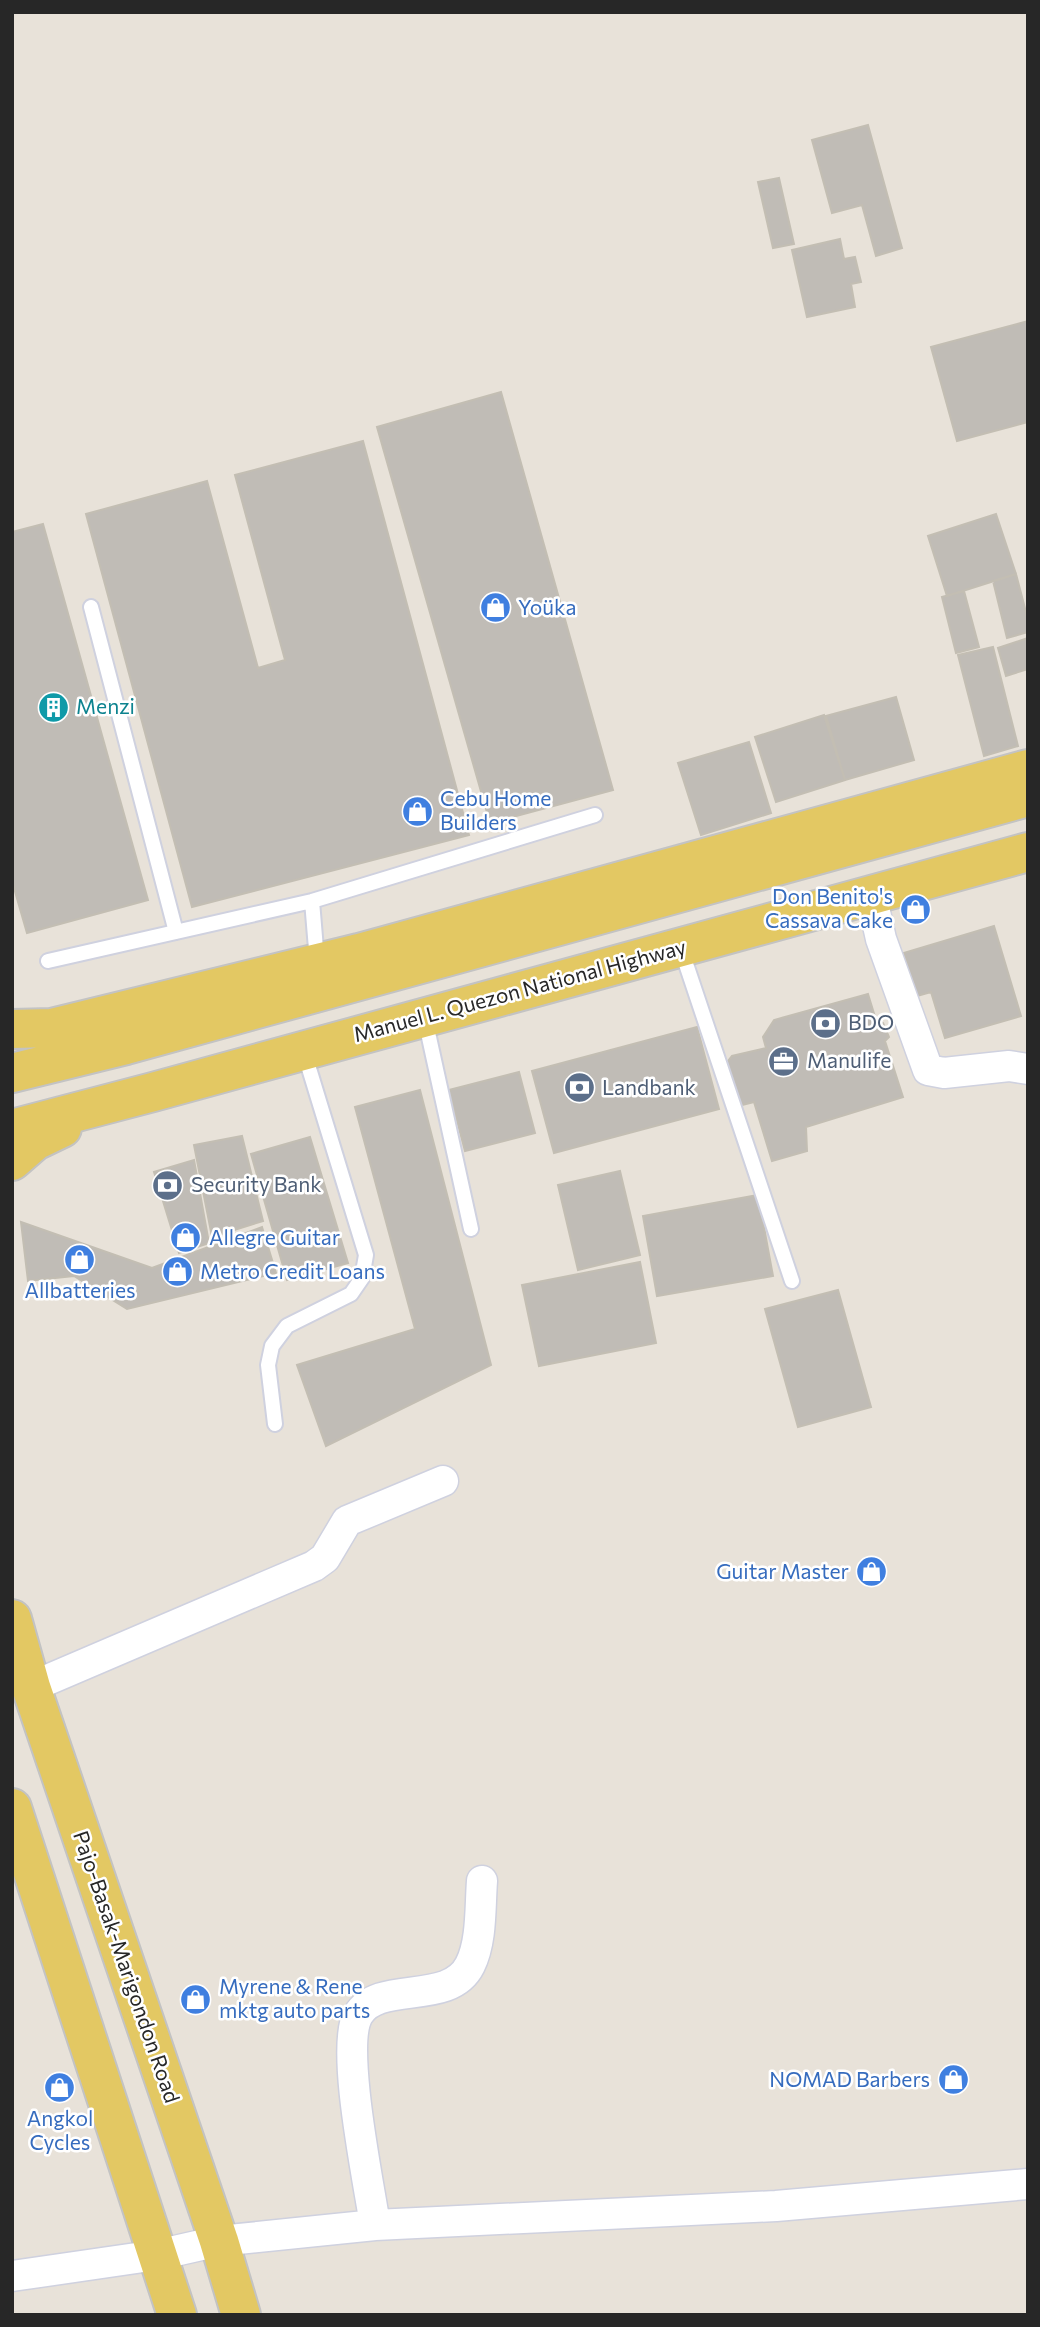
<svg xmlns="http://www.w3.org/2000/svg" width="1040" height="2327" font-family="Commissioner,sans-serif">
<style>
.building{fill:#c0bcb6;stroke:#c3beb3;stroke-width:2}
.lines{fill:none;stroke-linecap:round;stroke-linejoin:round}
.service-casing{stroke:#cfd1df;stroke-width:18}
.minor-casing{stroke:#cfd1df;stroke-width:33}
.primary-casing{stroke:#c3c3c3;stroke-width:42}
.service{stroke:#fff;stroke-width:14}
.minor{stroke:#fff;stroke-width:30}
.primary{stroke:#e3c863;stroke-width:38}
.labels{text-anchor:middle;stroke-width:5;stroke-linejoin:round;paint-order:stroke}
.shop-label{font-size:21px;fill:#366cbe;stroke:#fff;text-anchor:start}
.culture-label{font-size:21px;fill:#0d838f;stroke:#fff;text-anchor:start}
.street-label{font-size:21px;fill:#272727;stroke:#fff}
.service-label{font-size:21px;fill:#4e5e75;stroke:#fff;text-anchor:start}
</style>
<rect width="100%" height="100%" fill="#e8e2d9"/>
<!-- building -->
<path class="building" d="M868,125L902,248L876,256L862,205L832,213L812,140Z
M779,178L794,244L773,248L758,182Z
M840,239L844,259L855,257L861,282L851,284L855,307L807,317L792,250Z
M1028,321V422L957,441L931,347Z
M501,392L613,790L490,823L377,427Z
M363,441L469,835L192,907L86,514L207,481L258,668L285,660L235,475Z
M996,514L1016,574L947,596L928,536Z
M43,524L148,900L27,933L12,881V532Z
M1016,574L1028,620V632L1007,638L993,581Z
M964,591L979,647L956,653L942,597Z
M1028,638V669L1006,676L998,648Z
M993,647L1018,746L984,756L958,655Z
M896,697L914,760L845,780L826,716Z
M824,715L845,780L776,802L755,737Z
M749,742L771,813L701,835L678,763Z
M994,926L1021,1016L945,1038L931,992L917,996L904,953Z
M868,994L876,1020L883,1023L889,1037L885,1041L903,1097L806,1127L807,1151L772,1161L754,1102L738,1106L725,1065L732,1056L766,1048L763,1037L774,1020Z
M697,1027L719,1109L554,1153L532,1071Z
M519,1072L535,1133L465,1151L449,1090Z
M420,1090L491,1365L326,1446L297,1365L415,1329L355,1107Z
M242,1136L263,1221L212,1237L194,1145Z
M310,1137L348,1263L287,1280L251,1154Z
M194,1160L209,1243L179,1253L154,1172Z
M620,1171L640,1255L578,1270L558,1185Z
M758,1195L773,1276L657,1296L643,1216Z
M21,1222L152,1268L262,1227L276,1273L127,1309L74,1276L28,1281Z
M640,1262L656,1343L539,1366L522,1285Z
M838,1290L871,1407L798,1427L765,1309Z"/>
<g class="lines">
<defs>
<path id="service" d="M91,607L176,932
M312,901L317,961
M681,949L792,1281
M48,961L312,901L595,815
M425,1019L471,1229
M275,1424L268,1365L272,1346L287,1326L351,1294L362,1278L366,1255L304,1052"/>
<path id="minor" d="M871,894L881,939L928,1070L944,1073L1009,1066L1028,1069
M31,1687L314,1566L325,1558L347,1521L443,1481
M375,2225C369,2184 340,2047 358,2015C379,1979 449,2007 470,1965C482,1941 480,1907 482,1881
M12,2276L157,2255L219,2241L375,2225L776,2206L1028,2184"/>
<path id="primary" d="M12,1029L52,1028L359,953L1028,769
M12,1073L126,1045L1028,797
M12,1129L153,1092L1028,852
M12,1161L35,1141L62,1128
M12,1619L31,1687L219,2241L241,2315
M12,1808L177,2315"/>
</defs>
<!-- service casing -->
<use href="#service" class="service-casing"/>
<!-- minor casing -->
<use href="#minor" class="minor-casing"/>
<!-- primary casing -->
<use href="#primary" class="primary-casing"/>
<!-- service -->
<use href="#service" class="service"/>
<!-- minor -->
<use href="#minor" class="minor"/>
<!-- primary -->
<use href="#primary" class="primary"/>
</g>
<!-- icons -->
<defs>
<symbol id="shop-disc" viewBox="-11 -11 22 22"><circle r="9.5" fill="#3f7fe0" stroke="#fff"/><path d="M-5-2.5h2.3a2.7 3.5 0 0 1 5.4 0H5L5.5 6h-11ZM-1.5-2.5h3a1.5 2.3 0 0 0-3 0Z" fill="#fff"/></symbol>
<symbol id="building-disc" viewBox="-11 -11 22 22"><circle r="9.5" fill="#0f9aa8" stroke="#fff"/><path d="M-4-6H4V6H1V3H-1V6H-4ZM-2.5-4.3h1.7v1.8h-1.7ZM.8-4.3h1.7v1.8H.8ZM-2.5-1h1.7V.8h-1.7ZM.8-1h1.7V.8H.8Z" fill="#fff"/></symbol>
<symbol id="bank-disc" viewBox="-11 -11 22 22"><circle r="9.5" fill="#5c6f8a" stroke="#fff"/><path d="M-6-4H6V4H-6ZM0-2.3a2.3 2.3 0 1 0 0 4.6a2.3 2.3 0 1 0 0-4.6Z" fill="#fff"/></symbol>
<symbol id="office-disc" viewBox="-11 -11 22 22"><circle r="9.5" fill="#5c6f8a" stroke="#fff"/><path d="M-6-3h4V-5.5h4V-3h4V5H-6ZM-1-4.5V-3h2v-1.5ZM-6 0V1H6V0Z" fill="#fff"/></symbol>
</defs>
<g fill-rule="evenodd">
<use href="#shop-disc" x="478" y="590" width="35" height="35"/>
<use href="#building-disc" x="36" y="690" width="35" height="35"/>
<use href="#shop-disc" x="400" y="794" width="35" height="35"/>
<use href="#shop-disc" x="898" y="892" width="35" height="35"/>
<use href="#bank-disc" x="808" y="1006" width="35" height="35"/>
<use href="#office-disc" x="766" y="1044" width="35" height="35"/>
<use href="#bank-disc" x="562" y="1070" width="35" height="35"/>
<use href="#bank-disc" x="150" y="1168" width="35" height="35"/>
<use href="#shop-disc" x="168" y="1220" width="35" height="35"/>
<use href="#shop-disc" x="62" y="1242" width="35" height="35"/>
<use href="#shop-disc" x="160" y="1254" width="35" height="35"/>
<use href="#shop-disc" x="854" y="1554" width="35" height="35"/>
<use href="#shop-disc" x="178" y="1982" width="35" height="35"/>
<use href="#shop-disc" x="936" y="2062" width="35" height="35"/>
<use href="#shop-disc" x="42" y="2070" width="35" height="35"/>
</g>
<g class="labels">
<!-- shop labels -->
<g class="shop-label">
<text x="518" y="615">Yoüka</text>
<text x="440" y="806">Cebu Home<tspan x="440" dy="24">Builders</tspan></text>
<text x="893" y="904" text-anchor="end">Don Benito's<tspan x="893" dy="24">Cassava Cake</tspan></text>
<text x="209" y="1245">Allegre Guitar</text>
<text x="200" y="1279">Metro Credit Loans</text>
<text x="80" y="1298" text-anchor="middle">Allbatteries</text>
<text x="849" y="1579" text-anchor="end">Guitar Master</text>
<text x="219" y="1994">Myrene &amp; Rene<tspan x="219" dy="24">mktg auto parts</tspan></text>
<text x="930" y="2087" text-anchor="end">NOMAD Barbers</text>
<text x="60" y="2126" text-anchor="middle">Angkol<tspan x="60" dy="24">Cycles</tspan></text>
</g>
<!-- culture labels -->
<g class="culture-label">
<text x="76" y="714">Menzi</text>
</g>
<!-- street labels -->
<g class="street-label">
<text transform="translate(520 991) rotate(-15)" y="7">Manuel L. Quezon National Highway</text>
<text transform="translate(126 1967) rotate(71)" y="7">Pajo-Basak-Marigondon Road</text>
</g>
<!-- service labels -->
<g class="service-label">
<text x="848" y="1030">BDO</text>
<text x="807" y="1068">Manulife</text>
<text x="602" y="1095">Landbank</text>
<text x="191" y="1192">Security Bank</text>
</g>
</g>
<!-- border -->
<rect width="1040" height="2327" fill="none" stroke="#272727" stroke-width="28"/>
</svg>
